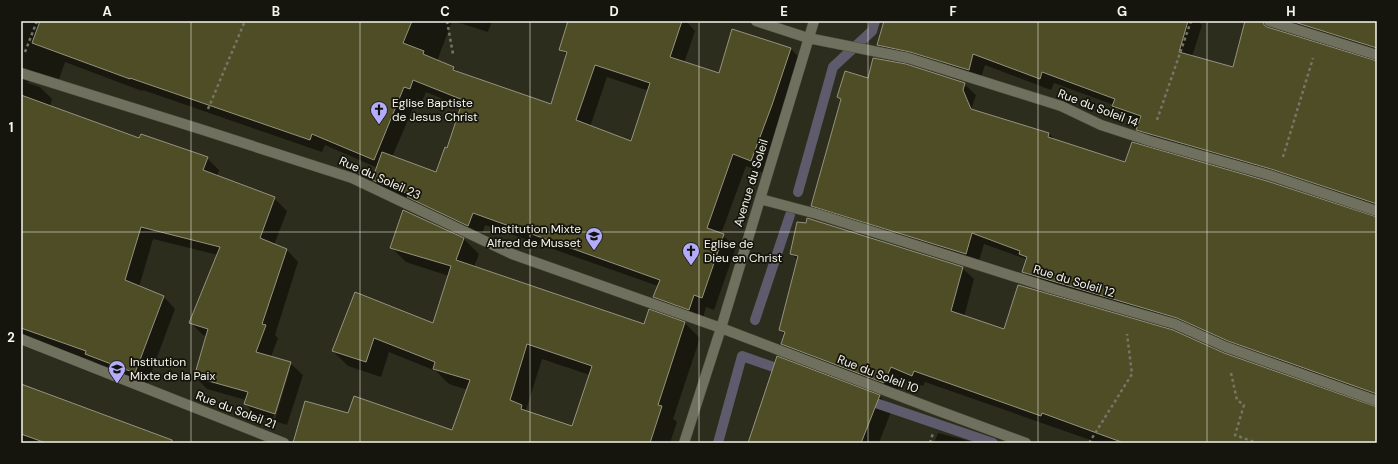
<svg xmlns="http://www.w3.org/2000/svg" width="1398" height="464" font-family="'DM Sans',sans-serif">
<style>
.shadow{fill:#0007;fill-rule:evenodd}
.lines{fill:none;stroke-linecap:round;stroke-linejoin:round}
.stream{stroke:#5e5b6d;stroke-width:10}
.building{fill:#4e4d26;stroke:#93937f;fill-rule:evenodd}
.minor-casing{stroke:#49493a;stroke-width:11}
.path{stroke:#757668;stroke-width:2.5;stroke-dasharray:3 3;stroke-linecap:butt}
.minor{stroke:#70705f;stroke-width:10}
.grid{fill:none;stroke:#f5f6eb;stroke-width:1;stroke-opacity:0.55}
.labels{text-anchor:middle;stroke-width:3.5;stroke-linejoin:round;paint-order:stroke}
.poi-label{font-size:12px;fill:#f5f6eb;stroke:#15150e;text-anchor:start}
.street-label{font-size:12px;fill:#f5f6eb;stroke:#15150e}
.neatline{fill:none;stroke:#f5f6eb;stroke-width:1.5}
.grid-label{font-size:13px;text-anchor:middle;font-weight:bold;fill:#f5f6eb}
</style>
<rect width="100%" height="100%" fill="#2d2d1d"/>
<!-- shadow -->
<path class="shadow" d="M21,21H31L59,31L66,21H452L437,61L454,68L460,74L552,106L567,56L561,49L569,21H686L695,31L684,63L719,74L791,49L803,61L764,173L746,166L721,234L736,247L714,310L706,307L702,322L667,309L655,297L658,286L485,225L481,238L386,193L373,180L378,168L325,145L322,152L143,90L142,91L65,62L57,85L32,79L27,83L40,87L52,99L50,107L140,139L207,158L219,170L217,177L274,198L287,211L274,245L286,249L298,262L275,335L278,338L271,357L290,363L303,375L287,425L258,416L245,404L246,400L207,389L195,377L207,336L203,335L190,322L218,255L153,239L139,287L163,296L175,309L147,384L99,366L93,361L21,336ZM607,77L649,91L632,143L590,127ZM426,92L462,107L447,149L437,173L392,157L417,99L422,101ZM287,369H290L275,419L273,418Z
M453,21H492L488,32Z
M885,21H1197L1202,25L1192,57L1232,68L1377,62V211L1149,141L1137,129L1140,122L1125,117L1114,105L1054,83L1051,90L985,65L980,81L890,56L878,45Z
M1293,21H1377V55L1305,33Z
M868,79L964,84L976,95L971,110L1049,133L1055,140L1126,163L1377,218V401L1190,329L1035,283L1023,272L1027,260L1026,259L984,244L978,265L823,217L812,205L842,101L838,97Z
M404,211L464,239L479,254L474,267L645,325L650,311L685,323L700,338L673,419L677,422L670,443H298L349,414L453,432L468,390L449,384L436,371L389,352L381,377L348,366L333,351L355,294L433,324L449,276L406,262L391,247ZM542,359L590,375L573,427L528,412L526,410Z
M791,254L962,268L974,279L964,317L1005,331L1223,354L1377,408V443H1099L925,382L923,386L902,378L896,394L794,355L782,344L785,335L780,330L798,260Z
M21,385L148,443H21Z
M879,396L892,409L879,443H749Z
M938,433L977,443H934Z"/>
<g class="lines">
<!-- stream -->
<path class="stream" d="M798,192L833,67L872,31L875,21
M755,320L790,215
M864,399L993,443
M718,443L742,356L785,371"/>
</g>
<!-- building -->
<path class="building" d="M40,21H412L403,43L424,51L423,54L454,67L453,70L551,104L567,52L559,50L568,21H682L670,57L719,73L732,29L791,48L772,105L751,161L733,154L707,228L724,234L702,298L694,295L689,310L653,297L660,280L473,213L468,226L407,197L409,194L372,180L382,152L436,172L445,147L447,148L463,100L413,80L410,89L404,87L374,160L312,134L310,140L130,78V79L32,43ZM595,65L650,83L631,141L576,120Z
M884,21H1188L1179,52L1233,67L1245,21H1263L1264,25L1267,27L1377,61V204L1271,169L1136,130L1141,116L1112,106L1115,99L1042,72L1040,79L973,54L969,70L910,52L877,45Z
M1291,21H1377V48Z
M873,58L906,64L965,83L963,90L971,109L1049,133L1048,137L1125,162L1132,142L1267,181L1377,217V394L1228,341L1177,318L1022,272L1027,257L1019,254L1020,251L972,233L966,254L811,206L841,99L837,97L845,71L868,78Z
M21,95L139,138L141,134L208,157L203,170L275,197L260,238L287,249L262,324L266,325L256,352L291,362L275,414L244,404L248,392L194,377L208,329L189,323L220,247L141,227L125,280L164,296L135,373L85,354L86,351L21,328Z
M403,210L464,238L456,260L644,324L649,309L685,322L658,405L662,406L650,443H293L305,401L348,413L354,396L452,430L470,380L433,369L435,362L374,338L366,362L332,351L355,292L433,323L451,266L390,248ZM527,344L592,366L572,426L521,409L522,405L510,400Z
M807,218L963,267L951,311L1004,329L1018,285L1173,330L1224,353L1377,407V443H1124L1042,413L1041,416L914,371L912,376L891,367L884,383L781,344L785,332L779,330L798,256L790,254L797,222L806,223Z
M777,356L880,395L861,443H748Z
M21,384L172,440V443H46L21,434Z"/>
<g class="lines">
<defs>
<path id="minor" d="M756,21L808,38L908,58L1061,106L1101,125L1150,141L1269,175L1377,211
M1269,21L1377,55
M21,73L200,129L352,178L512,254L721,328L939,411L1026,443
M760,199L817,214L1057,290L1175,324L1226,347L1377,401
M21,339L284,443
M684,443L721,328L814,21"/>
</defs>
<!-- minor casing -->
<use href="#minor" class="minor-casing"/>
<!-- path -->
<path class="path" d="M447,21L453,54
M25,52L37,21
M208,109L245,21
M1157,120L1191,21
M1283,157L1313,58
M1231,373L1237,400L1244,405L1235,435L1257,443
M930,443L933,433
M1089,443L1132,374L1127,334"/>
<!-- minor -->
<use href="#minor" class="minor"/>
</g>
<!-- grid -->
<path class="grid" d="M191,21V443M360,21V443M530,21V443M699,21V443M868,21V443M1038,21V443M1207,21V443M21,232H1377"/>
<!-- icons -->
<defs>
<symbol id="church-pin" viewBox="-11 -11 22 30"><path d="M0 17L-7.5 6A9.5 9.5 0 1 1 7.5 6Z" fill="#b4acf9" stroke="#15150e"/><path d="M-1.2-6h2.4v3.5h3.3v2.4h-3.3V6h-2.4V-.1h-3.3v-2.4h3.3Z" fill="#111"/></symbol>
<symbol id="school-pin" viewBox="-11 -11 22 30"><path d="M0 17L-7.5 6A9.5 9.5 0 1 1 7.5 6Z" fill="#b4acf9" stroke="#15150e"/><path d="M0-5L7-2L0 1L-7-2ZM-4 1L0 2.5L4 1V4Q0 6-4 4Z" fill="#111"/></symbol>
</defs>
<g fill-rule="evenodd">
<use href="#church-pin" x="369" y="100" width="20" height="27"/>
<use href="#school-pin" x="584" y="226" width="20" height="27"/>
<use href="#church-pin" x="681" y="241" width="20" height="27"/>
<use href="#school-pin" x="107" y="359" width="20" height="27"/>
</g>
<g class="labels">
<!-- poi labels -->
<g class="poi-label">
<text x="392" y="107">Eglise Baptiste<tspan x="392" dy="14">de Jesus Christ</tspan></text>
<text x="581" y="233" text-anchor="end">Institution Mixte<tspan x="581" dy="14">Alfred de Musset</tspan></text>
<text x="704" y="248">Eglise de<tspan x="704" dy="14">Dieu en Christ</tspan></text>
<text x="130" y="366">Institution<tspan x="130" dy="14">Mixte de la Paix</tspan></text>
</g>
<!-- street labels -->
<g class="street-label">
<text transform="translate(1098 108) rotate(21)" y="4">Rue du Soleil 14</text>
<text transform="translate(380 178) rotate(24)" y="4">Rue du Soleil 23</text>
<text transform="translate(751 183) rotate(-73)" y="4">Avenue du Soleil</text>
<text transform="translate(1074 281) rotate(17)" y="4">Rue du Soleil 12</text>
<text transform="translate(878 374) rotate(21)" y="4">Rue du Soleil 10</text>
<text transform="translate(236 410) rotate(21)" y="4">Rue du Soleil 21</text>
</g>
</g>
<!-- border -->
<rect width="1398" height="464" fill="none" stroke="#15150e" stroke-width="44"/>
<rect x="22" y="22" width="1354" height="420" class="neatline"/>
<g class="grid-label">
<text x="107" y="16">A</text>
<text x="276" y="16">B</text>
<text x="445" y="16">C</text>
<text x="614" y="16">D</text>
<text x="784" y="16">E</text>
<text x="953" y="16">F</text>
<text x="1122" y="16">G</text>
<text x="1291" y="16">H</text>
<text x="11" y="132">1</text>
<text x="11" y="342">2</text>
</g>
</svg>
